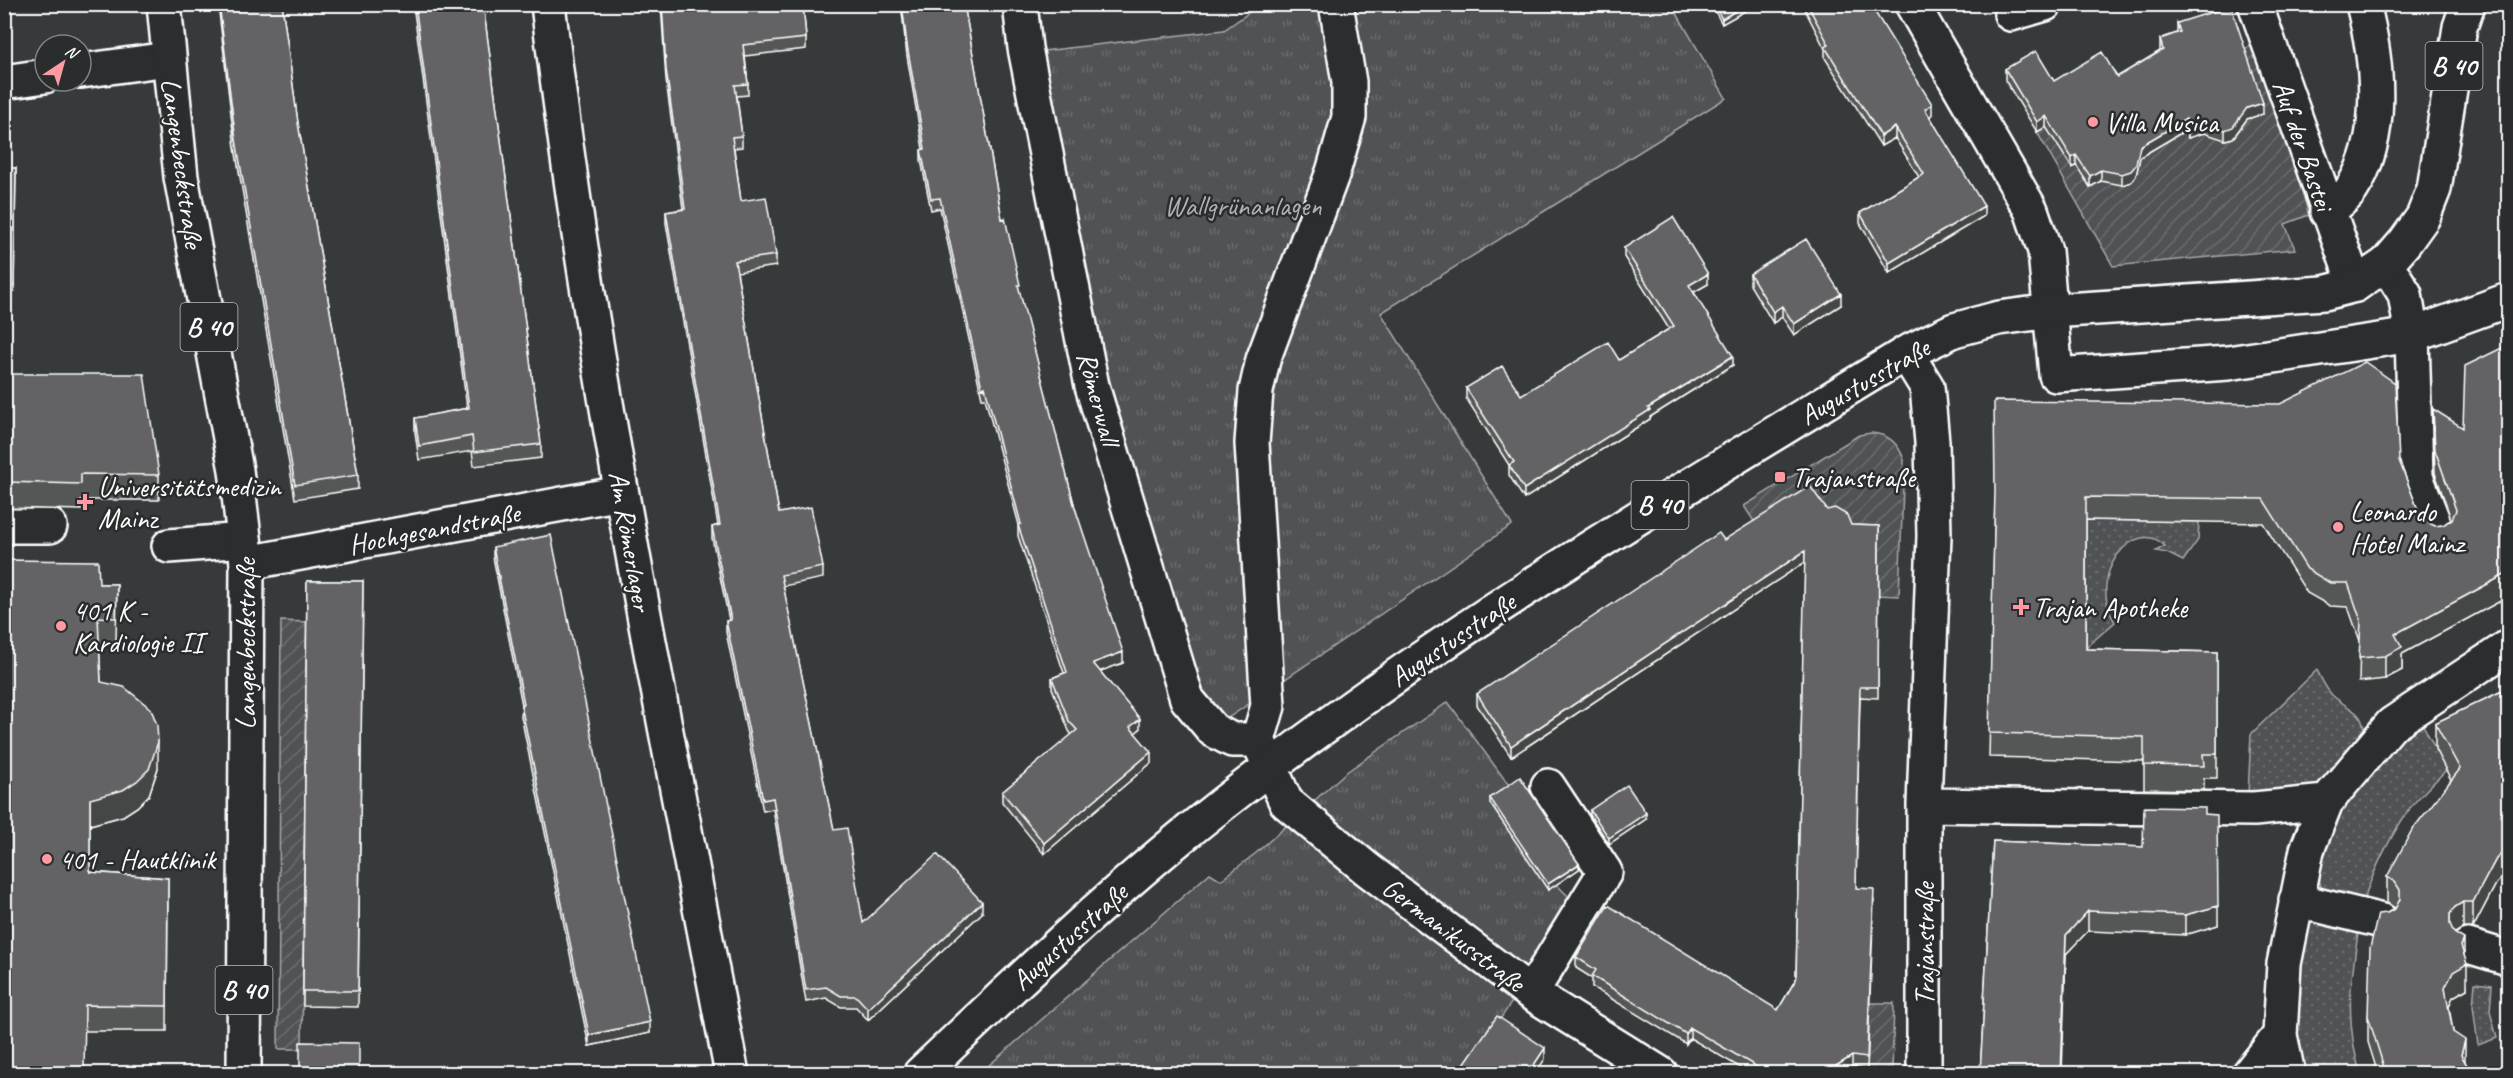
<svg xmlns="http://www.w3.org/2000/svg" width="2513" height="1078" font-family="Caveat,sans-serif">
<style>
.grass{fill:url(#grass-dots);stroke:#a8a9aa;stroke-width:1.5}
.park{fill:url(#park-tufts);stroke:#a8a9aa;stroke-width:1.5}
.garden{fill:url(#garden-furrows);stroke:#a8a9aa;stroke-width:1.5}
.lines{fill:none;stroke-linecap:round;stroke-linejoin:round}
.minor-casing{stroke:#fff;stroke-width:38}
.major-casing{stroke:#fff;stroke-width:38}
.minor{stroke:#2a2d2e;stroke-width:33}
.major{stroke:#2a2d2e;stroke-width:33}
.wall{fill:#555657;stroke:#fff;stroke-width:1.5}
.shaded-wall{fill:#454647;stroke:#fff;stroke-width:1.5}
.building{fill:#636465;stroke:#fff;stroke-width:1.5}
.poi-dot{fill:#ff9aa2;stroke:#2a2d2e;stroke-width:2}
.labels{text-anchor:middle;stroke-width:5;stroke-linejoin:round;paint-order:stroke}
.shield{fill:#2a2d2e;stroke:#bfc0c0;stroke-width:1.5}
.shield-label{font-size:27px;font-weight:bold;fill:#fff}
.poi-label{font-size:28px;fill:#fff;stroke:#2a2d2e;text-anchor:start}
.street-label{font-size:28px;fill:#fff;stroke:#2a2d2e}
.park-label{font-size:28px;fill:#b0b2b2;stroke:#2a2d2e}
</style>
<defs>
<pattern id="grass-dots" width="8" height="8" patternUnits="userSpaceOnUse" patternTransform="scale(1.5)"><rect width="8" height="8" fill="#505354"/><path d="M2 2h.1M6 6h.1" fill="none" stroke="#6a6d6e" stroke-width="1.8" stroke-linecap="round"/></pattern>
<pattern id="park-tufts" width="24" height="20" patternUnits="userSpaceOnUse" patternTransform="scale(1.5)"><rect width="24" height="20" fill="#505354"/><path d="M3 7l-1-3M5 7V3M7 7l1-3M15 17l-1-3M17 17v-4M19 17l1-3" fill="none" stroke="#6a6d6e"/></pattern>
<pattern id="garden-furrows" width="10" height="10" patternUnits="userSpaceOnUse" patternTransform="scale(1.5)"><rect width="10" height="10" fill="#505354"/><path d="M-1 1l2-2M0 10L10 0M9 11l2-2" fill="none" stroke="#6a6d6e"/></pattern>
</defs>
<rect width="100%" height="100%" fill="#373a3b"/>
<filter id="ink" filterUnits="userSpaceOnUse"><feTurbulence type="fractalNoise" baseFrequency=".0167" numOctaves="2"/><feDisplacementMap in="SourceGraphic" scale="12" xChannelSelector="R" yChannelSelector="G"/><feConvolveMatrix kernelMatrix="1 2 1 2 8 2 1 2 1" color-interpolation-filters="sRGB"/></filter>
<g filter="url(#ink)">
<!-- grass -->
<path class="grass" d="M2086,520L2199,522L2198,540L2183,561L2167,553L2156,551L2165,546C2135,515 2085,575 2115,622L2086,647Z
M2317,670C2321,678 2325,688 2332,695C2352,713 2365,708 2365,742L2325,786L2248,795L2251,734Z
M2419,717L2446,770C2435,782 2421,794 2411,807C2389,837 2373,872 2361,907L2325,894C2293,848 2390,751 2419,717Z
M2312,919L2359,928C2350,983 2345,1019 2360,1073L2299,1074L2292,1050L2303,925Z
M2475,983L2492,985L2490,1011L2497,1038L2478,1045L2473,1006Z"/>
<!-- park -->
<path class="park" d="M1260,5H1672L1726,98L1381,313L1512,525L1225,720L1198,691L1062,213L1035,52L1224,30Z
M1448,702L1511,788L1490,804L1548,890L1556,884L1577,905L1464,1073L979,1074L1210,873L1221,880L1256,853L1345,773Z"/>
<!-- garden -->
<path class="garden" d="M2259,44L2309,215L2285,224L2295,249L2113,266L2037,132L2046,127L2077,165L2107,177L2114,183L2122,185L2130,182L2136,176L2138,167L2134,116L2211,130C2220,142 2230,142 2239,130L2242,49Z
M1871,433C1889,434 1899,444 1904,460L1899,596L1877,595L1759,529L1744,506L1859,435Z
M281,621L307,622L302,1049H278Z
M1870,1003H1894L1892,1073L1838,1074L1841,1065L1867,1069Z"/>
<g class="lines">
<defs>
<path id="minor" d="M548,4C590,364 664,718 732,1074
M1020,4L1025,48L1092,386L1187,699L1213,730L1232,740H1258
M1336,4L1349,82V117L1333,172L1263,360L1256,391L1252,443L1268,706L1258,740L1286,802L1367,869L1531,993L1661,1074
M1912,4L2031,210L2045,251L2056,375L2228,363L2412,335L2508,300
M2255,4L2355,285
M2011,14L2045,4
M81,71L168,59
M4,82L45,76
M2327,212C2335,205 2346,198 2351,190C2386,137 2378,62 2363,4
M2386,264L2405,294L2412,335L2416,477L2437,531
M1906,353L1927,387L1932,442L1934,536L1924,805V1074
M4,526H50
M169,546L244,540
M247,563L621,493
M1924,805L2254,809L2326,802
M2296,900L2382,921
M2468,946L2508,958
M1531,993L1605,872L1548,786
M2249,1074L2280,1035
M2288,1074L2280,1035L2284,964L2307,850L2326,802L2392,724L2508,647"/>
<path id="major" d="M164,4L181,177L236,470L247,563L244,1074
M920,1074C1005,994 1090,912 1180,838C1406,653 1658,505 1906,353L1954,330L1999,318L2051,311L2324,293L2355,285L2386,264L2405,242L2423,217L2434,189L2460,27L2468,4"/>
</defs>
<!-- minor casing -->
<use href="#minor" class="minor-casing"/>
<!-- major casing -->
<use href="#major" class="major-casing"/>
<!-- minor -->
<use href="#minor" class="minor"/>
<!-- major -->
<use href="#major" class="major"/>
</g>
<!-- wall -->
<path class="wall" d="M218,4H282L298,123L358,475V489L295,499L235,148Z
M413,4H483L541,444V458L474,466L472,451L419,460L415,432V418L467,408Z
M661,4H803L806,38V49L745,56L748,84V95L737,96L742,136V147L734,148L741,201L776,255V266L737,272L779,513L823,567V578L783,586L834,830L863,923L982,913L868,1020L856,1007H841L826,998L806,1002L773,809L763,811L726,632V621L729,620L712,538V527L718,525L666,223V212L683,209L666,80Z
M901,4H966L964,5L1002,219L1020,295L1075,508L1123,663L1100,671L1140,729L1135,733L1151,763L1044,854L1002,802V792L1072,735L1069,731L1052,688V678L1064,673L1018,536V525H1019L985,398H982L940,208L931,210L921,160V150L923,149L907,56Z
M1711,4H1757L1722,24Z
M1802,4H1870L1932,115L1930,116L1984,216L1889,273L1860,223V213L1919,177L1895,138L1881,146L1825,58V49Z
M2177,23L2263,114L2247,119L2233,138L2225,140L2204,133L2188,138L2186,130L2140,157L2136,176L2131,182L2122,185L2101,181L2090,187L2076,165L2072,168L2046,127L2037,132L2005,80V69L2054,81L2117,77L2160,51V39L2177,33Z
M4,168H16L14,291H4Z
M1624,248L1708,284L1694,292L1733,365L1650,417V419L1524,499L1509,475V465L1466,398V388L1521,395L1619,360L1669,329L1624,257Z
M1750,274L1841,305L1794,335L1782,317L1773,323L1750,285Z
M4,374L159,475V500H81V510L4,508Z
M2433,409L2508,597L2402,654V670L2385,679L2359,682L2360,641L2348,607L2330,606L2307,593L2263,523L2086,520V649L2217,652V778H2204V790L2144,789V761L1989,757L1995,498L2399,460L2420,515L2426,522L2435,526L2443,525L2451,519L2435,473Z
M1827,510L1851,525L1879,526L1878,698L1860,697L1858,781L1856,888L1874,900L1867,1069L1852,1067L1841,1074H1751L1690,1038L1686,1044L1592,987V978L1576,968V957L1778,1010L1796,979L1805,562L1511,757L1477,705V694L1724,540Z
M493,547L650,1033L589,1046L521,716L522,705L493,557Z
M307,581H363L358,1007L303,1006Z
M99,584H117L116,643H99L101,682L158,768L149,795L137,807L123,816L90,825V872L168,878L167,1031H85L4,1074Z
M2502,691L2496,884L2473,928H2463L2455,933L2464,953L2467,989L2453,997L2449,1006L2453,1032L2465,1062L2472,1074H2378L2368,1042V1016L2387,913L2395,908L2387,903V877L2451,780L2435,749V723Z
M1490,798L1579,869L1548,890L1490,803Z
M1590,810L1646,819L1609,844L1590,815Z
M2205,814L2218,925L2185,935L2088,931L2066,954L2062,1074H1980L1993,841L2143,847Z"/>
<!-- shaded-wall -->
<path class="shaded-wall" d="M1747,4H1757L1722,24V19Z
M2263,103V114L2247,119L2233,138L2225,140V130L2247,108Z
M1932,104V115L1925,119V109Z
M2046,116V127L2037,132V122Z
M2186,119V130L2140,157L2136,176L2131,182L2122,185V174L2140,146Z
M2204,122V133L2188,138V127Z
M1895,127V138L1881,146V136Z
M2076,155V165L2072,168V158Z
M2101,170V181L2090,187V176Z
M1984,206V216L1889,273V263Z
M1708,274V284L1689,295V285Z
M1841,294V305L1794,335V324Z
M1782,306V317L1773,323V312Z
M1733,356V365L1650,417V419L1524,499V489L1648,408Z
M1805,551V562L1511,757V746Z
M2508,573V597L2402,654V670L2385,679V656L2395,634Z
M1123,652V663L1093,674V663Z
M1140,719V729L1130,737V727Z
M158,742V768L149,795L137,807L123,816L90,825V799Z
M1151,752V763L1044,854V843Z
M1646,813V819L1609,844V838Z
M2508,847V872L2496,884L2473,928V902L2496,859Z
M1579,864V869L1548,890V884Z
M982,902V913L868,1020V1009Z
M2463,902V928L2455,933L2450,940V914L2455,907Z
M2218,906V925L2185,935V915Z
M2088,911V931L2066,954L2061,1074L2066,935Z
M2464,939V964H2467V989L2453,997L2445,1014V988Z
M650,1022V1033L589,1046V1035Z
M1690,1028V1038L1686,1044V1034Z
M2465,1040V1066L2461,1055Z
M1545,1048V1059L1535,1074H1528Z
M1852,1056V1067L1841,1074H1828V1071Z"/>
<!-- building -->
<path class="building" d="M219,4H282L298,123L358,475L295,485L235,134Z
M415,4H483L541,444L474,452L472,436L419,446L415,418L469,408Z
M662,4H803L806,38L743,45L748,84L735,85L742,136L732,137L741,201L766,197L776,255L735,261L779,513L811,507L823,567L781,575L834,830L847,828L863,923L937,854L982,902L868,1009L856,996H841L826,987L806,990L773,798L763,800L726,621L731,620L712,527L720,525L666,212L685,209L666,69Z
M902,4H964L1002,219L1005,218L1020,285H1018L1075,508L1123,652L1093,663L1140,719L1130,727L1151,752L1044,843L1002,792L1077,730L1069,721L1052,678L1067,672L1018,525L1021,524L985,387L982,388L940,198L931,199L921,150L925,149L907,45Z
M1714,4H1747L1722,19Z
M1807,4H1870L1932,104L1925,109L1984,206L1889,263L1860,213L1924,174L1895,127L1881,136L1825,47L1829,45Z
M2231,6L2263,103L2247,108L2233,127L2225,130L2204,122L2188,127L2186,119L2140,146L2136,165L2131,171L2122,174L2101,170L2090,176L2076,155L2072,158L2046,116L2037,122L2005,69L2036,51L2054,81L2102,52L2117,77L2163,50L2160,39L2180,32L2177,23Z
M4,168H16L14,286H4Z
M1673,217L1708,274L1689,285L1733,356L1648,408L1650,410L1524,489L1509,465L1514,462L1466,388L1502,366L1521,395L1608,342L1619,360L1674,326L1624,248Z
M1806,239L1841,294L1794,324L1782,306L1773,312L1750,274Z
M2508,345V573L2395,634L2402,647L2385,656L2359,658L2361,621L2348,583H2330L2307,569L2263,499L2086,497V649L2217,652V754H2203L2204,766L2144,765V737L1989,733L1995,491L1994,401L2280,404L2365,362L2395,383L2399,460L2420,515L2426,522L2435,526L2443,525L2452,519L2456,510L2435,450L2433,409L2463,428L2465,366Z
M4,374H144L159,475L81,474V484L4,482Z
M1810,486L1827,510L1835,508L1847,515L1851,525L1879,526L1878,687H1860L1858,770L1856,888L1874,889L1867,1058L1852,1056L1828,1071H1807L1806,1074H1769L1690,1028L1686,1034L1592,976L1596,970L1576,957L1608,905L1778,1010L1796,979L1805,551L1511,746L1477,694L1719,533L1724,540Z
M551,535L650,1022L589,1035L521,705L524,704L493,547Z
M4,560L98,561L99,584H117L116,618L98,617L101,682L124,687L151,709L157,725L158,742L149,769L137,781L123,790L90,799V872L168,878L167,1006L85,1005L84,1074H4Z
M307,581H363L358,991H303Z
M2502,691L2508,701V847L2496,859L2473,902H2463L2455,907L2450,914V924L2454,933L2464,939L2461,946L2467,964L2453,972L2445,988L2453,1032L2465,1040L2461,1055L2472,1074H2386L2368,1016L2370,948L2378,914L2387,913L2395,909L2400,899V890L2395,882L2387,877L2412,830L2460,769L2435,723Z
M1520,777L1579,864L1548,884L1490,798Z
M1627,785L1646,813L1609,838L1590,810Z
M2144,807L2205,808V814L2217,815L2218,906L2185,915L2088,911L2066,935L2061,1074H1980L1993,841L2143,847Z
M1497,1016L1545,1048L1528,1074H1459L1458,1073Z
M300,1042L359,1043V1074H300Z
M646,1069V1074H586V1070Z"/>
</g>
<!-- markers -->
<g class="poi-dot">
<circle cx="2093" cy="122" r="6"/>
<rect x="1774" y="471" width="12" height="12" rx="3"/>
<path d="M82 493h6v6h6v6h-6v6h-6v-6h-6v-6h6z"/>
<circle cx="2338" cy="527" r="6"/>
<path d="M2018 598h6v6h6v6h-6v6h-6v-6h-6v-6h6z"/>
<circle cx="61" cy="626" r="6"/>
<circle cx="47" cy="859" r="6"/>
</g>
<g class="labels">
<!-- shield labels -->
<g class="shield">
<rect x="2425.5" y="42" width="57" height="48" rx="4.5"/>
<rect x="180.5" y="303" width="57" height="48" rx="4.5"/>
<rect x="1631.5" y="481" width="57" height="48" rx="4.5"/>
<rect x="215.5" y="966" width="57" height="48" rx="4.5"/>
</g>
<g class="shield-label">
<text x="2454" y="75">B 40</text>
<text x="209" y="336">B 40</text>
<text x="1660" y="514">B 40</text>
<text x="244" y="999">B 40</text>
</g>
<!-- poi labels -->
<g class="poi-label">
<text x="2105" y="132">Villa Musica</text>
<text x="1792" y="487">Trajanstraße</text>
<text x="98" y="496">Universitätsmedizin<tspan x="98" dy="32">Mainz</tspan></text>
<text x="2350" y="521">Leonardo<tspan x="2350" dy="32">Hotel Mainz</tspan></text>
<text x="2033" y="617">Trajan Apotheke</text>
<text x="73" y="620">401 K -<tspan x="73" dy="32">Kardiologie II</tspan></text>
<text x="59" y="869">401 - Hautklinik</text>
</g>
<!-- street labels -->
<g class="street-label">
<text transform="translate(2304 145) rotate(71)" y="10">Auf der Bastei</text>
<text transform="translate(183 163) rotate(82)" y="10">Langenbeckstraße</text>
<text transform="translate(1864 381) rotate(-30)" y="10">Augustusstraße</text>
<text transform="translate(1099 398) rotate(75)" y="10">Römerwall</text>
<text transform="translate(434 528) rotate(-11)" y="10">Hochgesandstraße</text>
<text transform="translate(631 541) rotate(80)" y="10">Am Römerlager</text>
<text transform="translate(1452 639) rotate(-34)" y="10">Augustusstraße</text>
<text transform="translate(245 644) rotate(-90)" y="10">Langenbeckstraße</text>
<text transform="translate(1454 934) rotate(37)" y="10">Germanikusstraße</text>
<text transform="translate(1069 936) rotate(-42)" y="10">Augustusstraße</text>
<text transform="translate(1924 944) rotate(-90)" y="10">Trajanstraße</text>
</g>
<!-- park labels -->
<g class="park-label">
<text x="1243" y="215">Wallgrünanlagen</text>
</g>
</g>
<!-- margin -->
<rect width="2513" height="1078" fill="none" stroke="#2a2d2e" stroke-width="24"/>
<rect x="12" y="12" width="2489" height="1054" fill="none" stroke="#fff" stroke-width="2" filter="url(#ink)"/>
<!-- north arrow -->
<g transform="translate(63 63) rotate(36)"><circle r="28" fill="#2a2d2e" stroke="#7f8182" stroke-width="1.5"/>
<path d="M0-4.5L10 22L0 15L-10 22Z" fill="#ff9aa2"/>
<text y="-9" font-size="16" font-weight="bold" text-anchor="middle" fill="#ffffff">N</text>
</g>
</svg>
